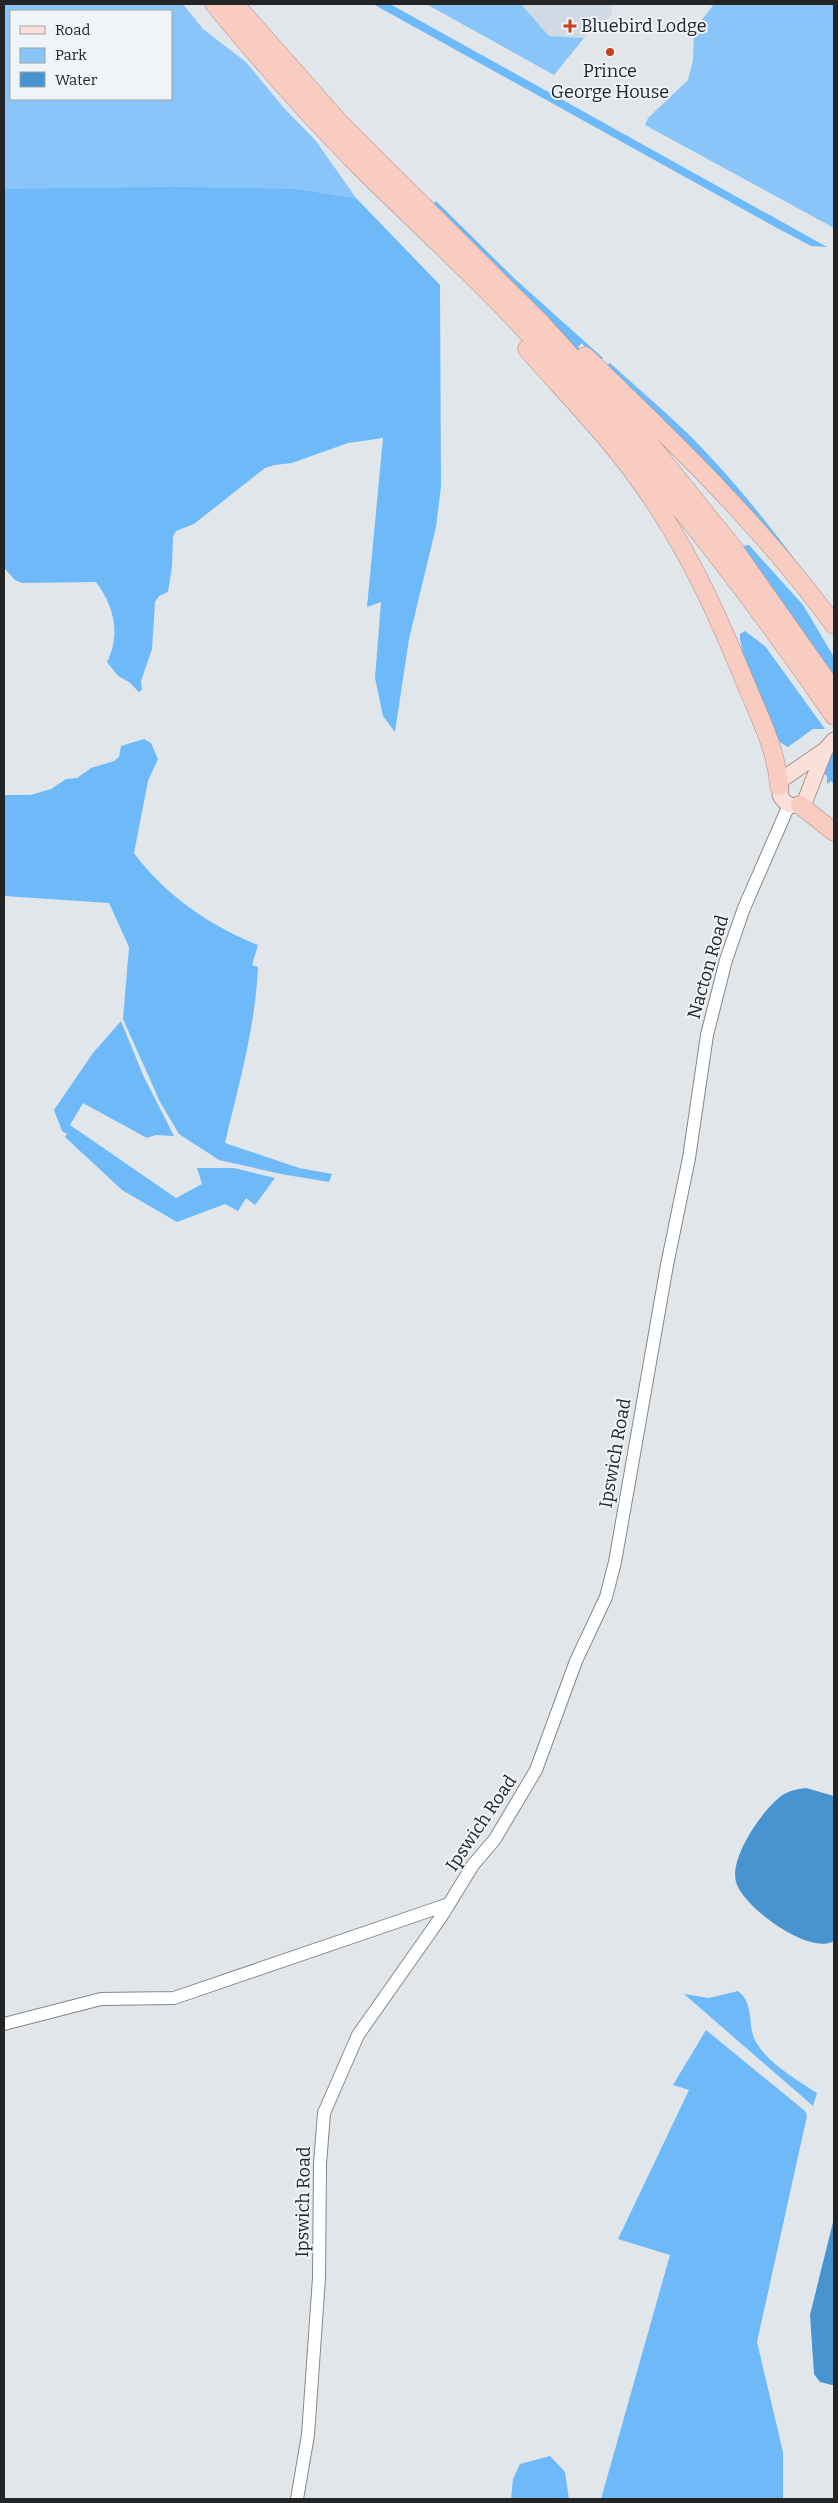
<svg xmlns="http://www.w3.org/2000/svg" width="838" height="2503" font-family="Bitter,serif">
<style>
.built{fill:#cfdae4}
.green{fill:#89c5f9;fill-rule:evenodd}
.forest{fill:#6ebaf9}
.water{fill:#4894d1}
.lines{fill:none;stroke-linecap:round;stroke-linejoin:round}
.minor-casing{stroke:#84888c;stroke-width:14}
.major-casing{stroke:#ad918a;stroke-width:17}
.highway-casing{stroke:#ad918a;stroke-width:19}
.minor{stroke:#fff;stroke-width:12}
.major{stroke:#fbe0d9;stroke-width:15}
.highway{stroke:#f8ccc0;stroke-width:18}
.poi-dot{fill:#c9401d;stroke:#eff4f8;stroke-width:2}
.labels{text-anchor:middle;stroke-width:4;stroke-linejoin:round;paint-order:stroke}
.poi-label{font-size:18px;fill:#222426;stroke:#eff4f8;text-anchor:start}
.street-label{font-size:18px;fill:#222426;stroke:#eff4f8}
</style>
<rect width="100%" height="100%" fill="#e1e6eb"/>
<!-- built -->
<path class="built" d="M521,4H612L611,16L584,38L549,36Z"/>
<!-- green -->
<path class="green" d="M4,4H183L203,29L246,62L284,108L316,141L356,198L297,189H4ZM11,11H171V99H11Z
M426,4H521L549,36L584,38L554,75Z
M714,4H834V228L645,125L648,118L688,80L693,60L694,30Z"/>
<!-- forest -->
<path class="forest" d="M373,4H390L827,247L811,246L777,228Z
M174,187L297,189L356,198L440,285L441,487L436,527L409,639L395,732L383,716L375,678L381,602L367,607L383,438L348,443L292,463L275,465L265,468L194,524L176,531L173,537L172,566L168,592L159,596L155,602L152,649L141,681L142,690L139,692L129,682L118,676L107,662C121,634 114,606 96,582L22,583L15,580L5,569L4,189Z
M430,199L434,203L436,201L515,279L603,358L601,360L583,349L585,347L582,343L578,347L601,369L610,363C645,395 683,426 715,462C756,507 793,555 827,605L580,352L426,204Z
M749,545L803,605L834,657V685L741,554L743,546Z
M745,631L765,646L825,729H813L788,747L781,743C769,728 738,652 740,634Z
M144,739L151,743L158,759L148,781L134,853C165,895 210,926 258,945L252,965L258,967C255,1029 239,1083 225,1143L299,1168L332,1174L329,1182L281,1174L219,1160L179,1134L160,1102L123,1019L129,947L109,903L4,896V795H30L51,789L66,779L77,778L91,768L114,761L119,757L121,746Z
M834,743V784L831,781L827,784V776L824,773Z
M121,1021L143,1075L174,1136L156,1135L147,1138L83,1103L70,1125L176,1198L202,1184L197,1168H234L275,1178L255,1205L246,1198L238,1211L225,1204L177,1222L122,1190L65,1137L67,1134L62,1131L54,1110L93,1053Z
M738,1991C756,2005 746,2027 757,2044C771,2065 797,2080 817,2093L813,2106L684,1994L709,1998Z
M706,2030L805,2111L807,2116L757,2342L783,2452V2499H601L670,2255L618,2239L689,2090L673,2085Z
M550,2456L565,2472L569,2499H511L513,2479L520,2464Z"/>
<!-- water -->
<path class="water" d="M806,1788L834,1796V1941C809,1956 743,1907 736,1882C729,1857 764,1807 784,1794C792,1790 798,1789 806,1788Z
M834,2218V2385H832L820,2382L814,2374L810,2315Z"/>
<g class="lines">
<defs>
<path id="minor" d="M4,2024L101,1999L174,1998L449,1904
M297,2499L308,2435L319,2278L320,2164L324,2113L358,2035L441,1917L473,1865L495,1839L536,1770L576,1661L606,1597L615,1562L667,1265L689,1158L707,1035L726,960L744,908L789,805"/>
<path id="major" d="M825,750L805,801C794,809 786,806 780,795L781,780L825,750L834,740"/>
<path id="highway" d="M214,4C261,61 311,118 363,170C410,217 460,262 506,310C627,436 735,572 834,716
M235,4L339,122L541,323L641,433L734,549L834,691
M527,349C570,398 617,445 653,500C693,559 721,623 748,689C761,720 777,752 779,786
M585,356C673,441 762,526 834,625
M800,805L834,832"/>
</defs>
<!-- minor casing -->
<use href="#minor" class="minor-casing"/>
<!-- major casing -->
<use href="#major" class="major-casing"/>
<!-- highway casing -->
<use href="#highway" class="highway-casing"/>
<!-- minor -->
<use href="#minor" class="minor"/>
<!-- major -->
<use href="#major" class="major"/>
<!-- highway -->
<use href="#highway" class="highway"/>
</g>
<!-- markers -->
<g class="poi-dot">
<path d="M567.5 18.5h5v5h5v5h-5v5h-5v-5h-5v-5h5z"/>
<circle cx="610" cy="52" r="5"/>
</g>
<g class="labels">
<!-- poi labels -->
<g class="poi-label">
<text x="581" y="32">Bluebird Lodge</text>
<text x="610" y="77" text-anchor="middle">Prince<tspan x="610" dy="21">George House</tspan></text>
</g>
<!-- street labels -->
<g class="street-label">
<text transform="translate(708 967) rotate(-74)" y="6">Nacton Road</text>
<text transform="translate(615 1453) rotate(-80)" y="6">Ipswich Road</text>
<text transform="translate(481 1823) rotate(-56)" y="6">Ipswich Road</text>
<text transform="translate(303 2202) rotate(-89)" y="6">Ipswich Road</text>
</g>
</g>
<!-- border -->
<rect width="838" height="2503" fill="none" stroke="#222426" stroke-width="10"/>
<!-- legend -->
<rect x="10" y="10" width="162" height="90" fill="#eff4f8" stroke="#9da1a4"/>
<rect x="20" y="26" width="25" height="8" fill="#fbe0d9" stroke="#9da1a4"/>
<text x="55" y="35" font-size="15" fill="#222426">Road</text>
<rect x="20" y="48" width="25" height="15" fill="#89c5f9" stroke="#9da1a4"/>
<text x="55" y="60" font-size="15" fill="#222426">Park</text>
<rect x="20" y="72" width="25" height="15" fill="#4894d1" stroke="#9da1a4"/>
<text x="55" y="85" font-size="15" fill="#222426">Water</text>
</svg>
